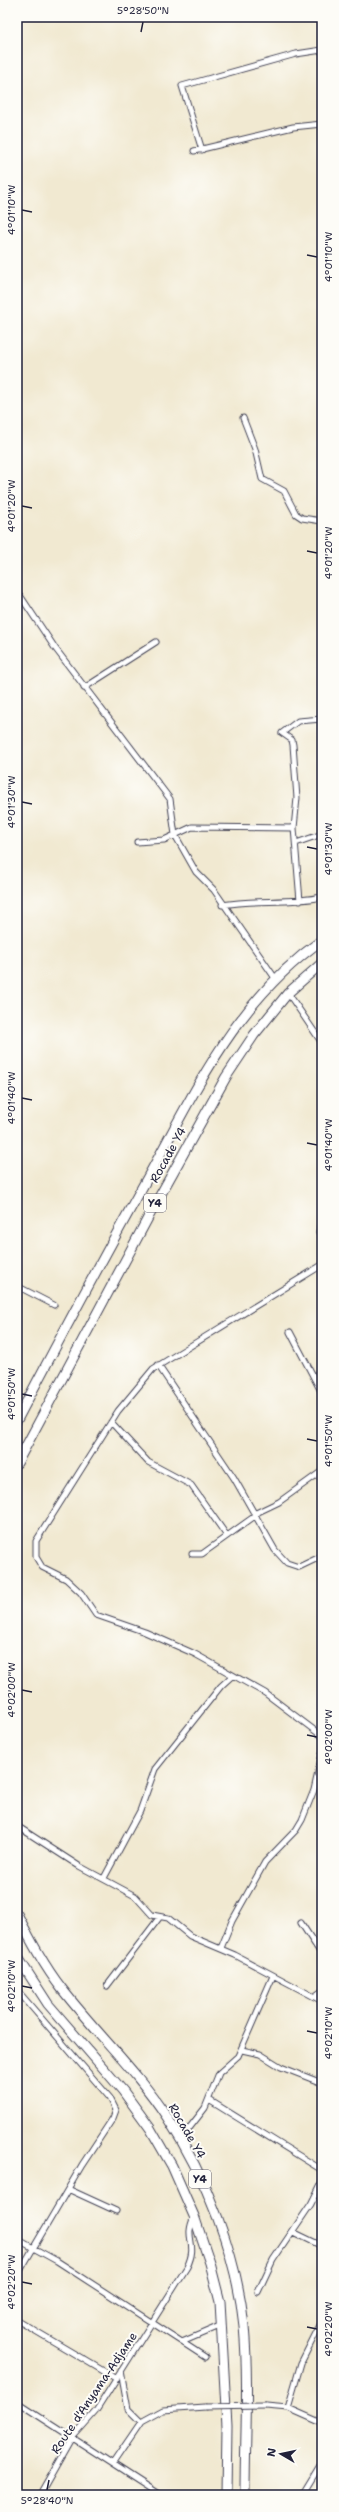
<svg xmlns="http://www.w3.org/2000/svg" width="339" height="2512" font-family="'Shantell Sans',sans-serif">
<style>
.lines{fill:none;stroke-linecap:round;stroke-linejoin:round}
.street-casing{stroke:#414052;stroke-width:7}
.highway-casing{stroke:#414052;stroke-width:11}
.street{stroke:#fff;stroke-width:5}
.highway{stroke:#fff;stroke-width:9}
.street-bridge-casing{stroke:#414052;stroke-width:7;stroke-linecap:butt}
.street-bridge{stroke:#fff;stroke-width:5}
.ticks{fill:none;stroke:#22223b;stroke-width:1.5}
.labels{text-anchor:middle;stroke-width:4;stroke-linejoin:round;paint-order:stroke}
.shield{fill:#fdfcf7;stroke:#646373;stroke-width:1}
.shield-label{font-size:11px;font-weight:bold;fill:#22223b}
.street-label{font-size:12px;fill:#22223b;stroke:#fdfcf7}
.neatline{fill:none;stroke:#22223b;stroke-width:1.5}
.ticks-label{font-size:10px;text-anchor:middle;fill:#22223b}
</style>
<rect width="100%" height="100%" fill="#fdfcf7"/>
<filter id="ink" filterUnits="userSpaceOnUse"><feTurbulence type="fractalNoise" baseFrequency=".025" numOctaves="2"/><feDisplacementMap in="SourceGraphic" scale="8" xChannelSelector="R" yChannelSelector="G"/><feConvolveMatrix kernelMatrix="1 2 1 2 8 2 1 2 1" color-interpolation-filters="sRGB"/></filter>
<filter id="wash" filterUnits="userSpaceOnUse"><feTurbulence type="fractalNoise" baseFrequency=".012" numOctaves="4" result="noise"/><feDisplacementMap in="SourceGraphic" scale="16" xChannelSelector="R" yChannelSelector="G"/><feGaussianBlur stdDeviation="0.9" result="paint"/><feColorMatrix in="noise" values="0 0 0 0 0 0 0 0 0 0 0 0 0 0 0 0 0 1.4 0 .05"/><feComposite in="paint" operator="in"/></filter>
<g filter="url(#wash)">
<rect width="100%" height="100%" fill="#f1e9d1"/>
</g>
<g filter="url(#ink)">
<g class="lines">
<defs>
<path id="street" d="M202,150L182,86L296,54L322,50
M194,151L293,127L322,124
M243,418L255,449L262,479L284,491L296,514L302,518L322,521
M17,591L55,648L170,799L175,835L196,872L214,890L275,978
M84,688L156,642
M137,842L164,840L192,827L294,828
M296,843L322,834
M300,901L294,828L297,798L293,745L292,740L282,733L298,721L322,719
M222,905C256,899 288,904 322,897
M288,993L322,1043
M322,1216L319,1232L322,1239
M322,1265L153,1369L118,1411L36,1541V1557L42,1567L66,1579L81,1593L96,1615L145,1632L195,1654L265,1693L322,1736
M17,1286L54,1305
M290,1332L322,1393
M158,1365L234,1478L275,1550L287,1563L299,1567L322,1556
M111,1422L148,1462L191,1485L227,1536
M254,1514L279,1502L322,1471
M192,1554H202L255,1516
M17,1826L79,1866L135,1896L152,1915L168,1918L190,1936L235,1955L322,2001
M104,1878L140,1811L155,1769L221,1686L232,1676
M301,1923L322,1955
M221,1948L232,1921L265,1862L296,1830L302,1820L314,1790L322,1754
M107,1986L159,1918
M17,1990L110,2098L116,2110L113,2118L82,2165L17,2276
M315,1996L322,1991
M242,2050L260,2054L281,2067L322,2083
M209,2100L322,2170
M187,2131L205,2108L219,2073L238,2056L273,1976
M68,2189L116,2211
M293,2232L322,2246
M17,2239L57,2261L205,2357
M258,2292L273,2260L311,2204L322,2182
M17,2320L117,2379
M182,2342L222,2325
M121,2371L128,2409L141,2422
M17,2402L161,2495
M266,2406L288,2408L322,2423
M288,2408L301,2363L322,2321
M113,2463L141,2422L163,2410L205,2407
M40,2495L73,2437L96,2411L187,2267C199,2242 183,2240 194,2217
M302,2495L322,2462"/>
<path id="highway" d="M17,1420C60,1338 104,1256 149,1175C198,1086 236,1001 322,940
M17,1463L157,1201L226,1077L254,1035L288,993L322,963
M17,1914C30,1939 44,1966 62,1989C96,2033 137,2071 167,2117C206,2177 237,2255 244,2326C249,2382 245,2439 245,2495
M17,1956L48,2004L123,2091L150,2128L172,2166L194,2216L210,2263L220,2302L227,2426L226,2495"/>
</defs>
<!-- street casing -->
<use href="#street" class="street-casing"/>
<!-- highway casing -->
<use href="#highway" class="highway-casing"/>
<!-- street -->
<use href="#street" class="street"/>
<!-- highway -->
<use href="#highway" class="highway"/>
<defs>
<path id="street-bridge" d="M205,2407L266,2406"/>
</defs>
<!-- street-bridge casing -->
<use href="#street-bridge" class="street-bridge-casing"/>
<!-- street-bridge -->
<use href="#street-bridge" class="street-bridge"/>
</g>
</g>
<!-- ticks -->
<path class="ticks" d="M141,32L143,22M22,210L32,212M307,255L317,257M22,506L32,508M307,551L317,553M22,802L32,804M307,847L317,849M22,1098L32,1100M307,1143L317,1145M22,1394L32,1396M307,1439L317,1441M22,1690L32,1692M307,1735L317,1737M22,1986L32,1988M307,2031L317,2033M22,2282L32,2284M307,2327L317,2329M47,2490L49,2480"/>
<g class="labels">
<!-- shield labels -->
<g class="shield">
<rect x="144" y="1194" width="22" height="18" rx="3"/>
<rect x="189" y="2170" width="22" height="18" rx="3"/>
</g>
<g class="shield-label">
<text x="155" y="1207">Y4</text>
<text x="200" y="2183">Y4</text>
</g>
<!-- street labels -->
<g class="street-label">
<text transform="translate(168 1155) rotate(-61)" y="4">Rocade Y4</text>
<text transform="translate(187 2131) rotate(60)" y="4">Rocade Y4</text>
<text transform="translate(94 2393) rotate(-56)" y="4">Route d'Anyama-Adjame</text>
</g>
</g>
<!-- margin -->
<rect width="339" height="2512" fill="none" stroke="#fdfcf7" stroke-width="44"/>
<!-- north arrow -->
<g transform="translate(281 2454) rotate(279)" stroke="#fdfcf7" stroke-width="3" paint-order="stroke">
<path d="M0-3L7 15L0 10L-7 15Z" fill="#22223b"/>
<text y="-6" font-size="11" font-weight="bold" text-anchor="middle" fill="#22223b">N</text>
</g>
<rect x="22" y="22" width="295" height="2468" class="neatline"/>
<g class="ticks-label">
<text x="143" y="14">5°28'50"N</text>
<text transform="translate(11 210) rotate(-90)" y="4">4°01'10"W</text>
<text transform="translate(328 257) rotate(-90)" y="4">4°01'10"W</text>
<text transform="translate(11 506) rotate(-90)" y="4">4°01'20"W</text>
<text transform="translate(328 553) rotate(-90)" y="4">4°01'20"W</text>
<text transform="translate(11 802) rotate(-90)" y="4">4°01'30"W</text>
<text transform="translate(328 849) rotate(-90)" y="4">4°01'30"W</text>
<text transform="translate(11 1098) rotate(-90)" y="4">4°01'40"W</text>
<text transform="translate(328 1145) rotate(-90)" y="4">4°01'40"W</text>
<text transform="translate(11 1394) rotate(-90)" y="4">4°01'50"W</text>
<text transform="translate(328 1441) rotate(-90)" y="4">4°01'50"W</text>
<text transform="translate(11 1690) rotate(-90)" y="4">4°02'00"W</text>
<text transform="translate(328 1737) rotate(-90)" y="4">4°02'00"W</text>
<text transform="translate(11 1986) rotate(-90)" y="4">4°02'10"W</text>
<text transform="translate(328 2033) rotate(-90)" y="4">4°02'10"W</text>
<text transform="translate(11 2282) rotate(-90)" y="4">4°02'20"W</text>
<text transform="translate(328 2329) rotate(-90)" y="4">4°02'20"W</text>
<text x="47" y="2504">5°28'40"N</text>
</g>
</svg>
